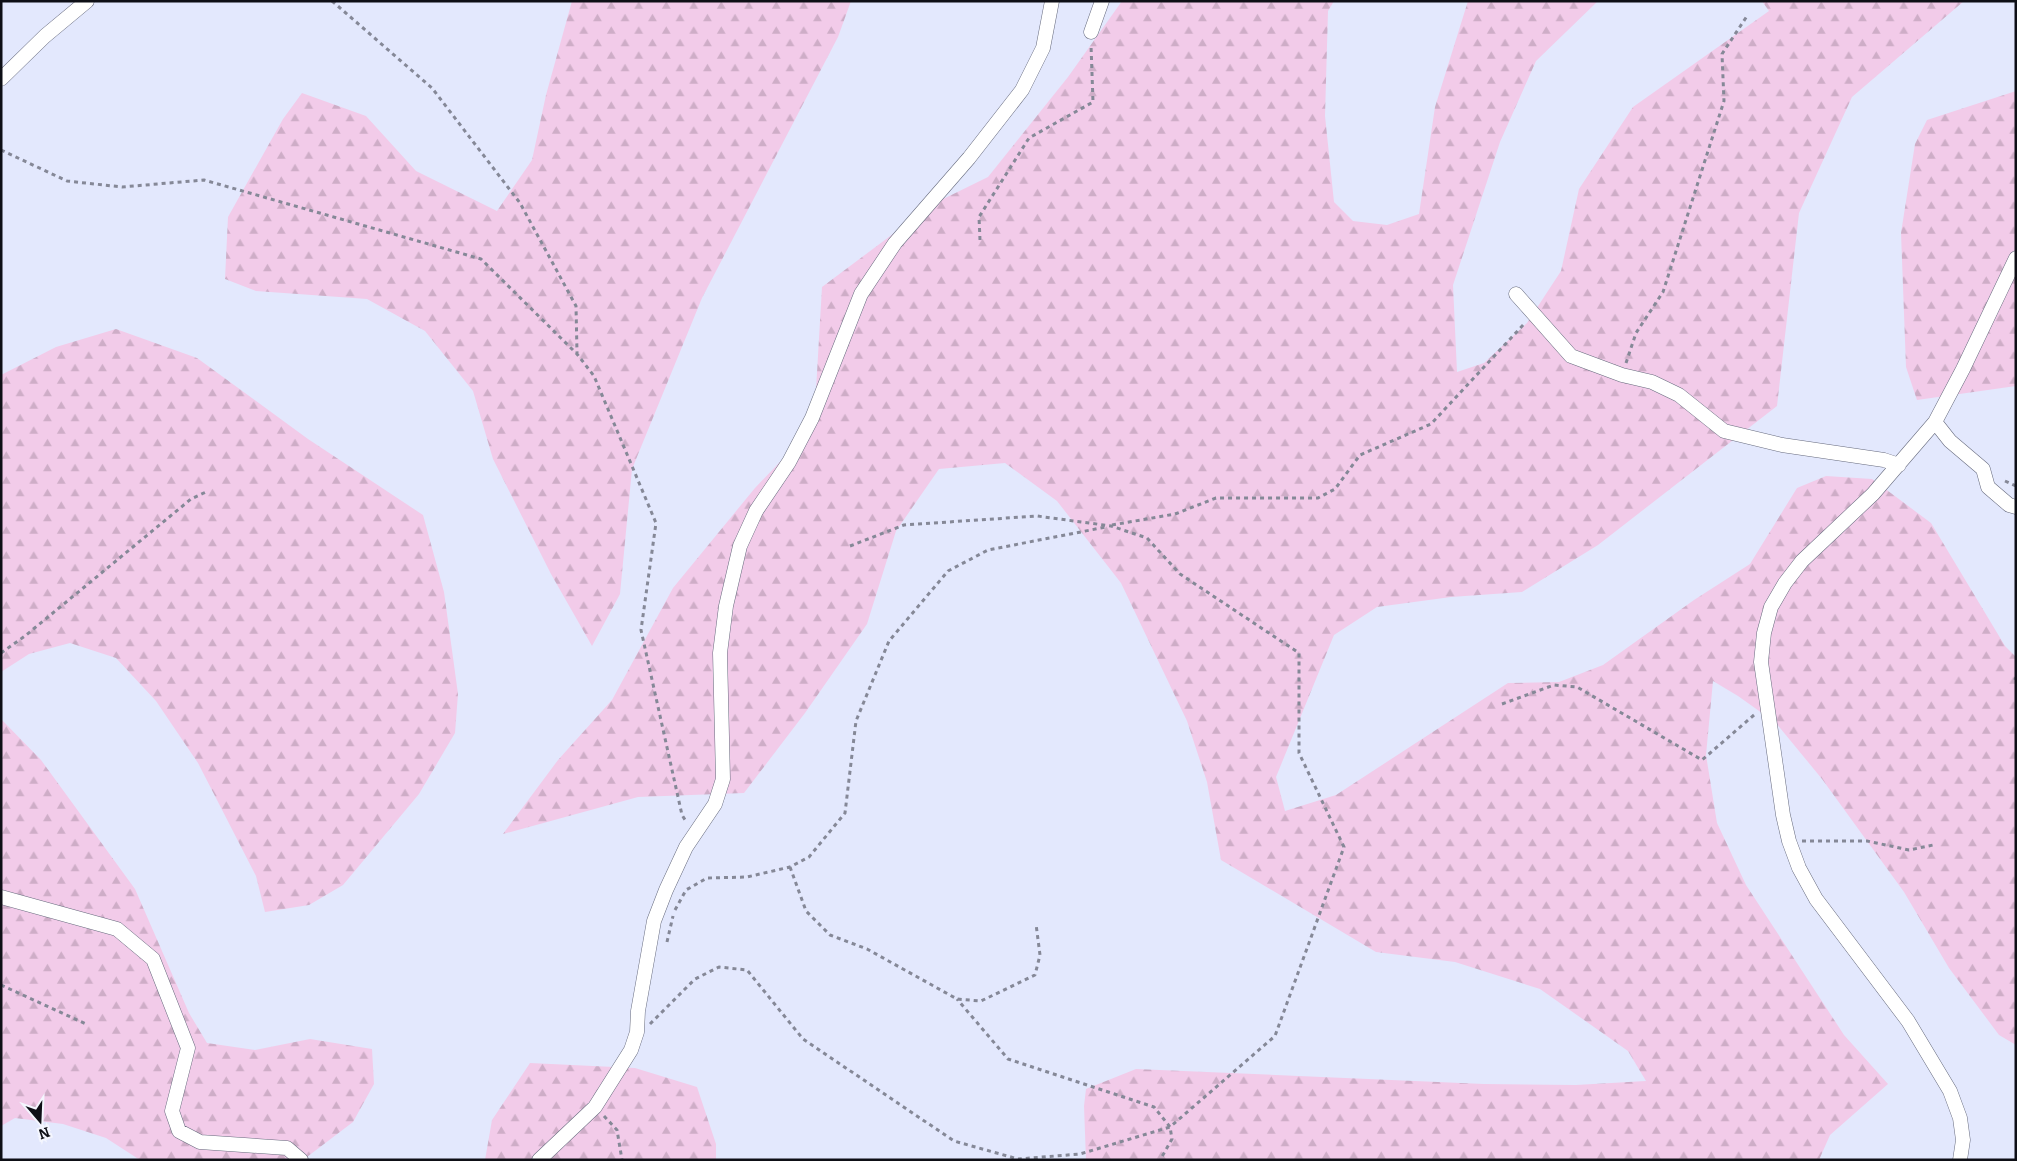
<svg xmlns="http://www.w3.org/2000/svg" width="2017" height="1161" font-family="Bitter,serif">
<style>
.forest{fill:url(#forest-firs)}
.lines{fill:none;stroke-linecap:round;stroke-linejoin:round}
.street-casing{stroke:#676b7e;stroke-width:15}
.path{stroke:#858897;stroke-width:3;stroke-dasharray:4 4;stroke-linecap:butt}
.street{stroke:#fff;stroke-width:14}
</style>
<defs>
<pattern id="forest-firs" width="22" height="20" patternUnits="userSpaceOnUse" patternTransform="scale(1.25)"><rect width="22" height="20" fill="#f2cbe9"/><path d="M5 1l3.5 6h-7zM16 11l3.5 6h-7z" fill="#ceadc7"/></pattern>
</defs>
<rect width="100%" height="100%" fill="#e3e8fd"/>
<!-- forest -->
<path class="forest" d="M572,1H851L838,37L702,298L632,469L620,594L592,646L551,574L493,459L473,391L425,331L367,299L256,291L225,279L228,217L283,119L302,93L366,116L416,171L497,211L532,160L546,95Z
M1122,1H1334L1328,11L1325,116L1334,202L1353,221L1387,225L1419,214L1435,107L1468,1H1598L1536,61L1500,142L1453,285L1457,372L1484,363L1527,323L1561,271L1579,189L1633,107L1769,11L1762,1H1964L1852,97L1799,213L1777,406L1598,545L1522,592L1451,597L1377,607L1334,635L1276,777L1285,811L1336,795L1508,683L1559,682L1603,665L1694,600L1750,564L1797,488L1826,476L1872,479L1931,523L2005,646L2016,657V1045L1999,1035L1949,968L1904,892L1822,779L1776,723L1738,696L1713,681L1706,755L1717,823L1746,885L1844,1035L1888,1084L1830,1135L1819,1160H1086L1084,1106L1086,1089L1136,1069L1484,1084L1576,1085L1646,1081L1628,1051L1540,989L1455,962L1376,952L1221,860L1207,782L1187,721L1121,583L1057,501L1005,463L939,469L896,531L867,624L805,713L744,793L638,797L503,834L558,760L612,700L673,588L755,488L797,444L816,390L822,287L933,204L988,177L1068,77Z
M2016,91V386L1917,400L1906,367L1901,233L1915,144L1927,120Z
M116,329L197,358L308,439L423,515L444,592L458,694L455,733L419,794L343,885L309,905L265,912L256,876L198,763L156,701L116,658L70,643L29,654L1,672V375L56,347Z
M1,719L41,760L135,889L189,1013L207,1043L255,1050L310,1039L372,1049L374,1084L353,1122L303,1160H140L106,1138L63,1124L15,1118L1,1126Z
M530,1063L635,1068L697,1087L716,1144V1160H485L492,1120Z"/>
<g class="lines">
<defs>
<path id="street" d="M1091,32L1102,1
M1,79L45,36L87,1
M1516,294L1571,356L1622,375L1652,382L1679,395L1724,431L1782,445L1884,460L1899,465
M1935,422L1950,441L1983,469L1988,487L2009,505L2016,507
M1,897L117,929L153,959L188,1048L172,1111L179,1131L200,1142L287,1148L301,1160
M539,1160L595,1107L631,1050L637,1032L638,1011L654,921L666,890L686,847L715,804L723,779L720,653L726,606L740,546L756,511L789,462L812,418L861,294L895,243L969,158L1022,90L1043,48L1052,1
M1960,1160L1963,1140L1960,1118L1950,1091L1908,1021L1816,899L1799,868L1789,841L1783,815L1761,662L1764,633L1771,607L1785,583L1802,561L1873,494L1935,422L1963,369L2016,258"/>
</defs>
<!-- street casing -->
<use href="#street" class="street-casing"/>
<!-- path -->
<path class="path" d="M332,1L432,88L520,203L576,306L577,353
M1,150L67,181L122,187L204,180L481,259L577,354L594,376L656,523L641,630L682,815L687,823
M980,240L979,217L1029,138L1093,102L1091,45
M1626,363L1636,333L1663,292L1724,101L1722,54L1747,16
M2005,481L2016,486
M1112,525L1175,514L1216,498H1318L1335,489L1360,455L1431,424L1525,323
M850,546L904,525L1037,516L1111,526L1147,538L1180,574L1299,653V753L1344,847L1275,1036L1170,1127L1154,1107L1008,1059L957,999
M1,653L25,636L191,499L206,492
M2014,678L2016,679
M1502,704L1554,685L1577,687L1702,760L1754,715
M1802,841H1867L1909,850L1933,845
M790,867L806,911L830,935L867,949L957,999L981,1001L1035,975L1040,955L1036,924
M675,910L686,890L707,878L747,877L790,867L809,857L845,813L856,721L889,641L948,571L988,550L1106,527
M667,942L673,916
M1,985L86,1024
M650,1024L695,979L719,967L747,970L803,1039L954,1141L1018,1159L1080,1154L1170,1127L1172,1139L1160,1160
M604,1116L617,1130L622,1160"/>
<!-- street -->
<use href="#street" class="street"/>
</g>
<!-- border -->
<rect width="2017" height="1161" fill="none" stroke="#0e0f16" stroke-width="5"/>
<!-- north arrow -->
<g transform="translate(40 1121) rotate(161)" stroke="#f4f6fe" stroke-width="4" paint-order="stroke">
<path d="M0-4L9 19L0 12L-9 19Z" fill="#0e0f16"/>
<text y="-8" font-size="14" font-weight="bold" text-anchor="middle" fill="#0e0f16">N</text>
</g>
</svg>
